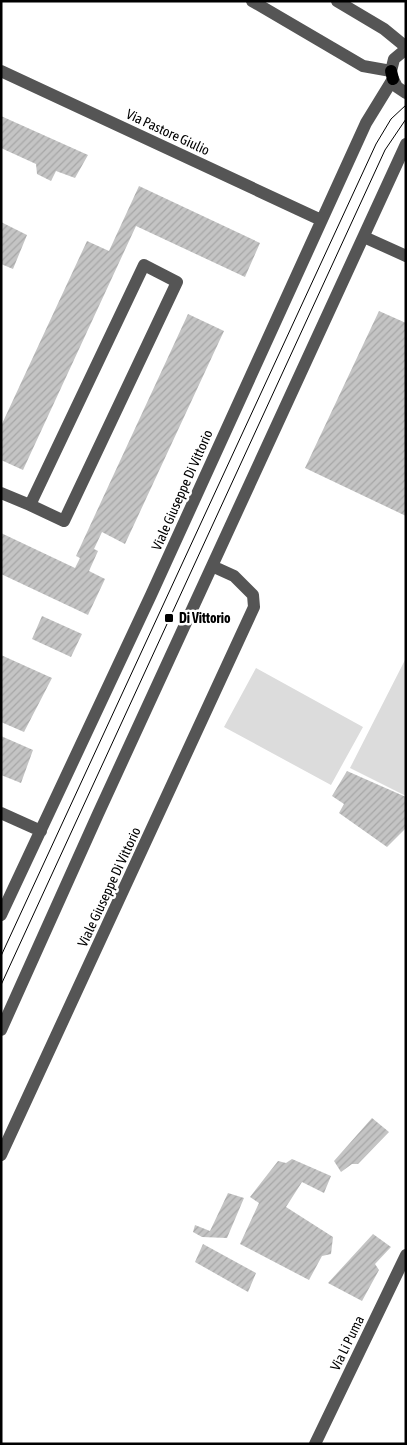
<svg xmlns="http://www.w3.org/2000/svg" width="407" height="1445" font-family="'Asap Condensed',sans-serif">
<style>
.garden{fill:#dcdcdc}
.building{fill:url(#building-hatch)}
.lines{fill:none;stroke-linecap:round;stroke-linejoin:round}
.minor{stroke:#555;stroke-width:12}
.major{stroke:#000;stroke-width:12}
.tram{stroke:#000;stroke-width:1}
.poi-dot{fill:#000;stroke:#fff;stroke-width:2}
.labels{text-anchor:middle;stroke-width:5;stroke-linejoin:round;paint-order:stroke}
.street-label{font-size:14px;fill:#000;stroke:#fff}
.poi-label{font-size:14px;font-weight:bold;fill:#000;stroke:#fff;text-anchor:start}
</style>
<defs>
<pattern id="building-hatch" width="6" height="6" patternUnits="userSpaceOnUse" patternTransform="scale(1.25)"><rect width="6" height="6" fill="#c4c4c4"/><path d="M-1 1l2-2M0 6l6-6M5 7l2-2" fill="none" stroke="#a7a7a7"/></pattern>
</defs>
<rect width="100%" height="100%" fill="#fff"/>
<!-- garden -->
<path class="garden" d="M406,658V796L350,768Z
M256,668L363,727L331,785L224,727Z"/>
<!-- building -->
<path class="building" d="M1,116L88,155L75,178L56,171L51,181L37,174L36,164L1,148Z
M139,186L260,243L245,277L136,226L23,470L1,460V426L87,241L109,251Z
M1,222L27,235L13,269L1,264Z
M379,311L406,323V516L305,468Z
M188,314L224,331L125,544L102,532L94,549L98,551L89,571L105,579L88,615L1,574V533L75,568L80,558L76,556Z
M42,616L82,634L71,657L32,639Z
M1,655L52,678L24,732L1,722Z
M1,736L33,750L21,783L1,775Z
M347,771L406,797V828L387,847L339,813L344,804L332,796Z
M372,1118L389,1132L358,1164H352L341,1172L334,1161Z
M292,1159L331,1176L324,1193L302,1182L286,1207L333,1237L331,1254L322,1256L309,1280L240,1244L259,1203L250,1197L278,1161L286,1163Z
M228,1193L244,1198L227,1238L202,1237L193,1232L195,1225L210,1231Z
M373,1234L391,1247L375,1264L379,1270L362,1301L328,1283Z
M203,1244L256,1273L248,1292L195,1262Z"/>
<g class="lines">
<!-- minor -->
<path class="minor" d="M252,1L363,66L391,71L394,59L406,49
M337,1L384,29L406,47
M1,71L321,220
M364,237L406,256
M144,265L177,282L64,521L30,505Z
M1,493L30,505
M1,813L41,831
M1,915L151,595L366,123L393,79L397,87L406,93
M1,1030L98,814L406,144
M1,1155L254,607L253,595L234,576L212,566
M315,1444L406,1255"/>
<!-- major -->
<path class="major" d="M391,71L393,79"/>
<!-- tram -->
<path class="tram" d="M1,956L376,144L391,119L406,105
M1,985L385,150L406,119"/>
</g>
<!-- markers -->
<rect class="poi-dot" x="164" y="613" width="10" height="10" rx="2.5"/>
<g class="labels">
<!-- street labels -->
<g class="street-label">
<text transform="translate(168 132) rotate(25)" y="5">Via Pastore Giulio</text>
<text transform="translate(182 490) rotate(-66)" y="5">Viale Giuseppe Di Vittorio</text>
<text transform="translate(109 887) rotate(-65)" y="5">Viale Giuseppe Di Vittorio</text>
<text transform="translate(347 1343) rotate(-64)" y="5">Via Li Puma</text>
</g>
<!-- poi labels -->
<g class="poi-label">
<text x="179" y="623">Di Vittorio</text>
</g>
</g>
<!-- border -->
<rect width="407" height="1445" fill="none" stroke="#000000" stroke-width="5"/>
</svg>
